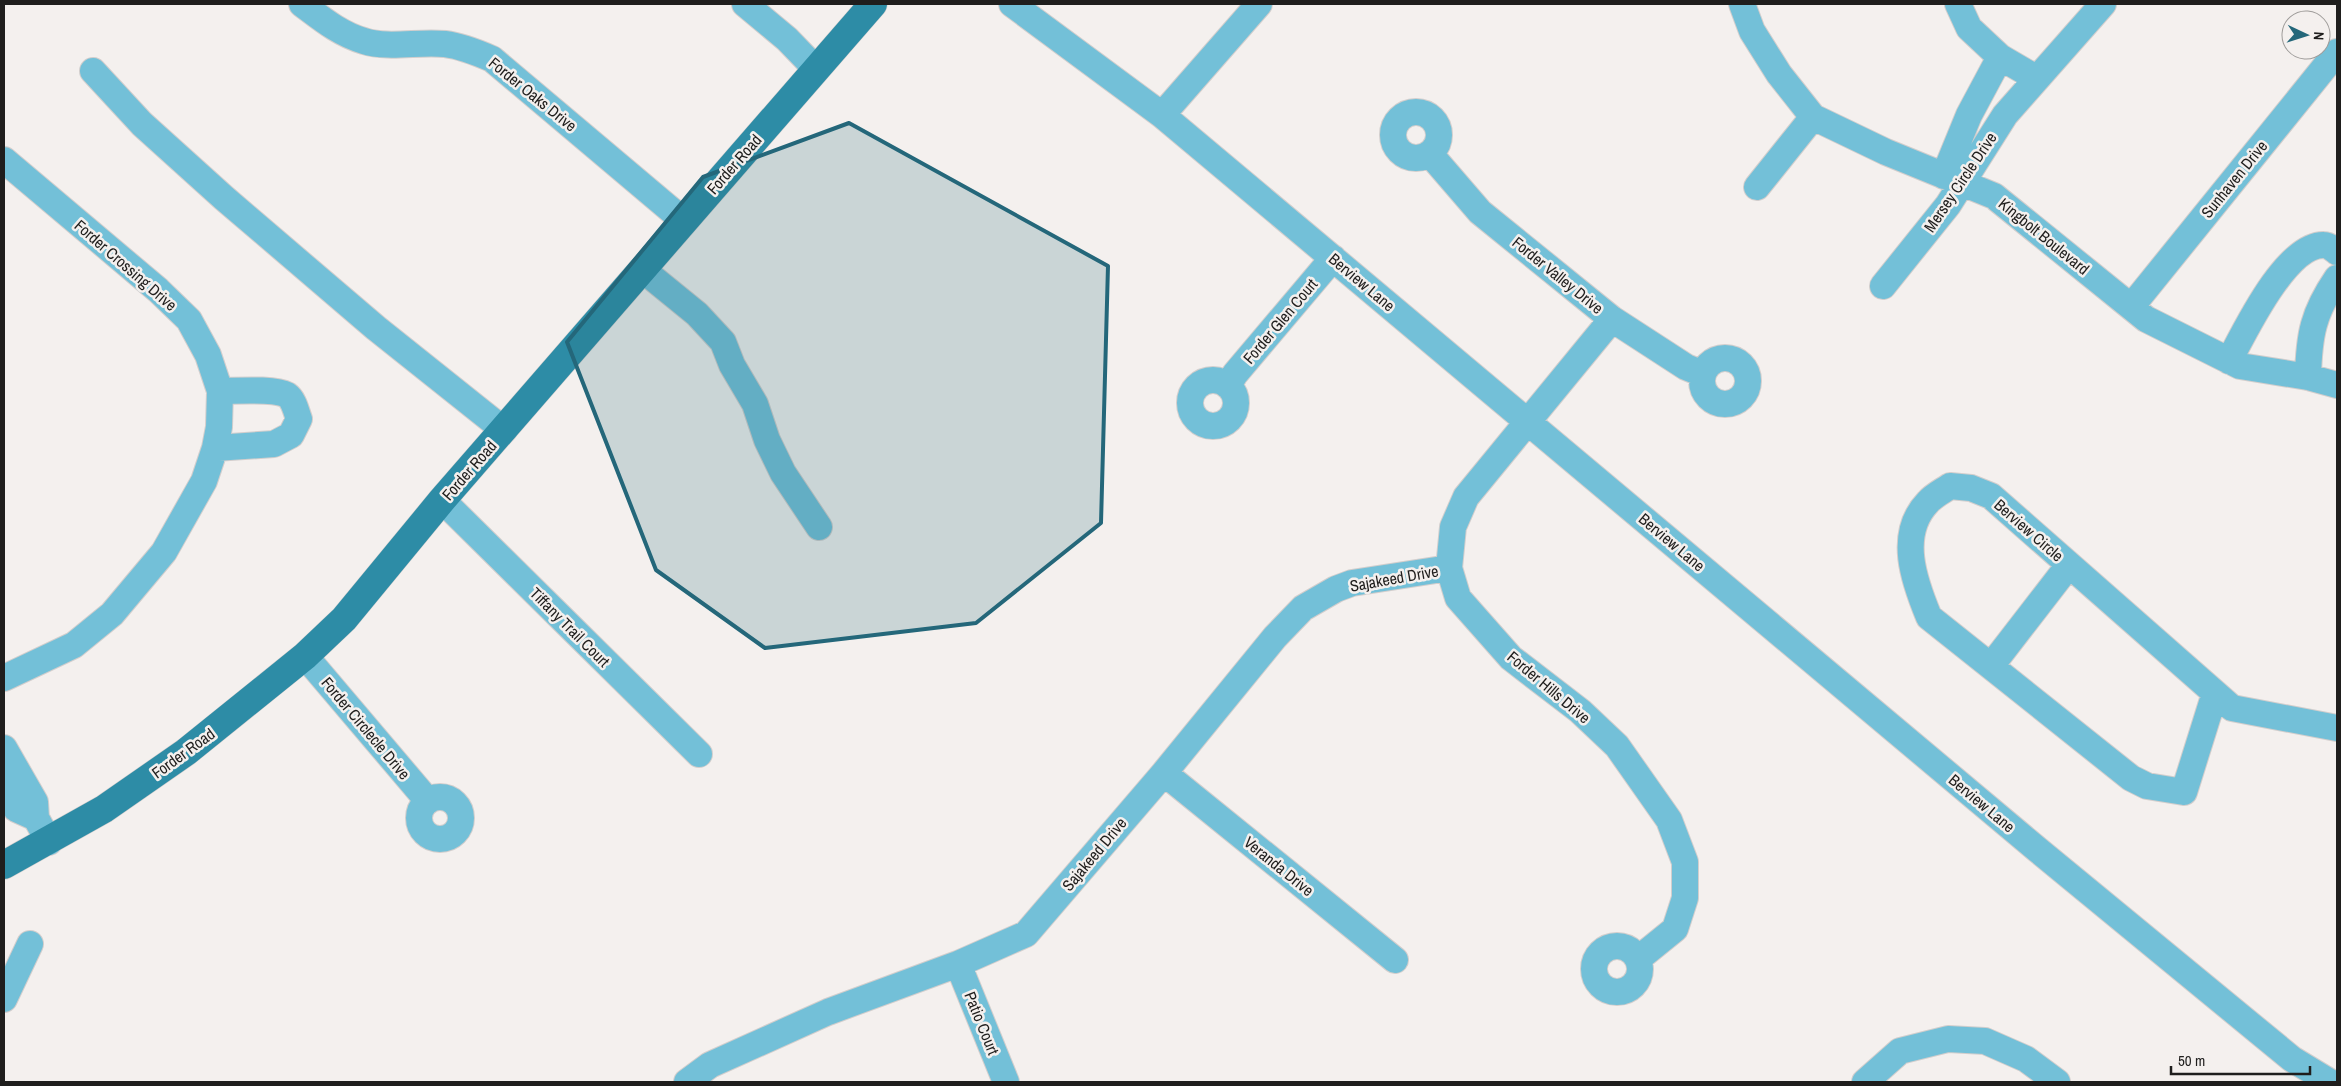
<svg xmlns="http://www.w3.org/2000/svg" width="2341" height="1086" font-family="'Archivo Narrow',sans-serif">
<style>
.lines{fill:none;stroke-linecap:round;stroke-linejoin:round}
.minor-casing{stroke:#d2cecd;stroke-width:28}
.major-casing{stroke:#d2cecd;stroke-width:29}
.minor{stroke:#73c0d8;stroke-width:26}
.major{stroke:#2d8ca6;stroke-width:28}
.marked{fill:#24677a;fill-opacity:0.2;stroke:#24677a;stroke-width:4;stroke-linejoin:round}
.labels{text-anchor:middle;stroke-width:5;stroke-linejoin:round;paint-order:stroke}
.street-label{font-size:16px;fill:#1f1e1d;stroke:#f4f0ee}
</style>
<rect width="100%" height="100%" fill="#f4f0ee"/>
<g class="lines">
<defs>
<path id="minor" d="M302,4C322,19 340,34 364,41C389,49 419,41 445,44C461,46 476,52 492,59L684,221
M745,4L787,39L816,69
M1012,4L1162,115L2038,850L2292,1059L2330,1082
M1742,4L1752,31L1779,74L1813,117L1886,152L1994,196L2146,319L2240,366L2308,377L2337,385
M1958,4L1969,28L2000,57L2036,78
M93,71L142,124L224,198L376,328L504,430
M1393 135a23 23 0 1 1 46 0a23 23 0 1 1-46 0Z
M1162,115L1259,4
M1430,154L1480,212L1612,319L1686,367L1703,374
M4,160L158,290L189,320L208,355L220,391L219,427L215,448L204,481L164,552L112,614L74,645L4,678
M1944,176L1969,115L2000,57
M1757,187L1813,117
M643,270L697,314L723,342L732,365L755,404L767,440L783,473L819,527
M1883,286L1948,205L2005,115L2103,4
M2131,307L2337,52
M1612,319L1466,497L1453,527L1449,568L1458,598L1511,658L1580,711L1617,746L1669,820L1685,862V898L1675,929L1638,959
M1702 381a23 23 0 1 1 46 0a23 23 0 1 1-46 0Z
M2229,361C2245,331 2286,244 2324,245C2329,245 2333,249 2337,252
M2308,377C2309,335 2313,313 2337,278
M1190 403a23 23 0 1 1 46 0a23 23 0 1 1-46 0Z
M1228,386L1235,374L1333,258
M215,448L274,444L291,435L299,419C296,411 294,400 287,395C274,388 236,391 220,391
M442,500L699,754
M305,656L428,801
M1991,666L2069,565
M2215,693L2184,792L2147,786L2131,778L1929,617C1914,581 1897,534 1928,502C1934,495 1943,491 1950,486L1971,488L1991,496L2215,693L2232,708L2337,728
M4,748L35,802L36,818L49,842
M1164,773L1395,960
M4,786L16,809L36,818
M419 818a21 21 0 1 1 42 0a21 21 0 1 1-42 0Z
M1594 969a23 23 0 1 1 46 0a23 23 0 1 1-46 0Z
M958,964L1006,1082
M4,999L30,944
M687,1082L710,1065L828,1012L958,964L1026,934L1164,773L1275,637L1303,608L1336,589L1352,583L1449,568
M1865,1082L1900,1051L1948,1039L1985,1041L2026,1059L2057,1082"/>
<path id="major" d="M4,865L104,809L186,752L305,656L344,619L442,500L873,4"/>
</defs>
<!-- minor casing -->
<use href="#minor" class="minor-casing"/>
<!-- major casing -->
<use href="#major" class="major-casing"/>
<!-- minor -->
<use href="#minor" class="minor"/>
<!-- major -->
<use href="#major" class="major"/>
</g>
<!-- marked area -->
<path class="marked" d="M849,123L1108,266L1101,523L976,623L765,648L656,570L567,342L703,177Z"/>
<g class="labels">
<!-- street labels -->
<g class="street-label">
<text transform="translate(533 94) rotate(39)" y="6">Forder Oaks Drive</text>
<text transform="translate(734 164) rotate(-49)" y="6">Forder Road</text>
<text transform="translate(2234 179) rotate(-51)" y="6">Sunhaven Drive</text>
<text transform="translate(1960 182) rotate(-56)" y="6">Mersey Circle Drive</text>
<text transform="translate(2044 236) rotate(39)" y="6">Kingbolt Boulevard</text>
<text transform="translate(126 265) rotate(41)" y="6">Forder Crossing Drive</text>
<text transform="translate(1558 275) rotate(39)" y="6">Forder Valley Drive</text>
<text transform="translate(1362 282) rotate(40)" y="6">Berview Lane</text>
<text transform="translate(1280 321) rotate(-50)" y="6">Forder Glen Court</text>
<text transform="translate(469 470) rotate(-49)" y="6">Forder Road</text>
<text transform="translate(2029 530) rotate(41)" y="6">Berview Circle</text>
<text transform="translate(1672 542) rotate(40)" y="6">Berview Lane</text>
<text transform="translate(1394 578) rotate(-10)" y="6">Sajakeed Drive</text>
<text transform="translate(570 627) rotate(45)" y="6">Tiffany Trail Court</text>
<text transform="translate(1549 687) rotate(40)" y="6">Forder Hills Drive</text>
<text transform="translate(366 728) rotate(50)" y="6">Forder Circlecle Drive</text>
<text transform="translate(183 753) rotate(-36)" y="6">Forder Road</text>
<text transform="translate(1982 803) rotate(40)" y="6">Berview Lane</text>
<text transform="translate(1094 854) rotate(-50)" y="6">Sajakeed Drive</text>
<text transform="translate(1279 866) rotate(39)" y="6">Veranda Drive</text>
<text transform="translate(982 1023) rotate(68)" y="6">Patio Court</text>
</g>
</g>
<!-- border -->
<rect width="2341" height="1086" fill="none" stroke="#1f1e1d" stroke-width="10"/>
<!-- north arrow -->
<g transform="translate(2306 35) rotate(94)"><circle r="24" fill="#f4f0ee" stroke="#9f9c9a"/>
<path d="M0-4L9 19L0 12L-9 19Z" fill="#24677a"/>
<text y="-8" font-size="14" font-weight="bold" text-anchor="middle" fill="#1f1e1d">N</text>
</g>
<!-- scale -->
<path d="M2171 1066v8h139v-8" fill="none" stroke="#1f1e1d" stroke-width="2.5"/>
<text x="2178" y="1066" font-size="15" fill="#1f1e1d" stroke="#f4f0ee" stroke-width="4" paint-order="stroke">50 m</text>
</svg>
